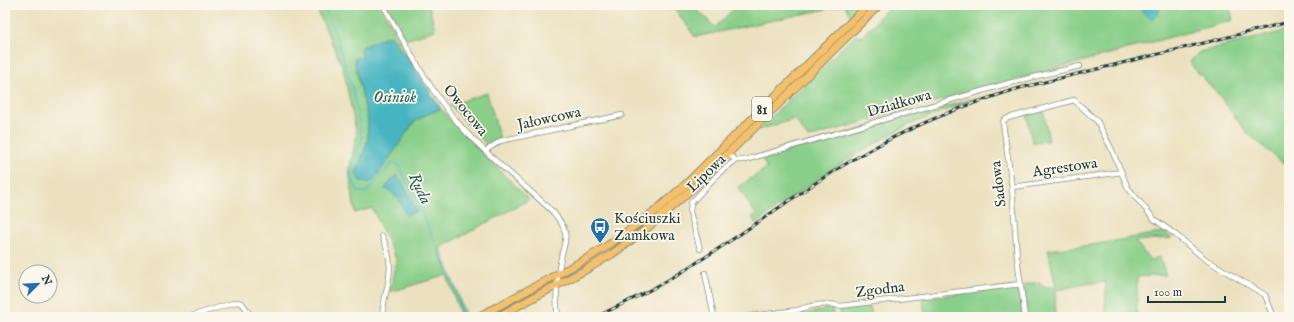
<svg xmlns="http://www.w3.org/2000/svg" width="1294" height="322" font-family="'IM FELL English',serif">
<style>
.green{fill:#89cf89;stroke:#54865e}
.water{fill:#47b5c1;stroke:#33797a}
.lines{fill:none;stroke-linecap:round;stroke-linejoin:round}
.stream{stroke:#47b5c1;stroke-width:1.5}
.street-casing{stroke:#858f7a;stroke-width:6}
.primary-casing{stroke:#858f7a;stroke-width:9}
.street{stroke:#fff;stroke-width:4.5}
.primary{stroke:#f6c06b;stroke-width:7}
.rail-casing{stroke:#1f3d34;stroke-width:3}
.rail{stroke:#fbf7ec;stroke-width:1.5;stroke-dasharray:4.5;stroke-linecap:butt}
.labels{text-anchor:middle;stroke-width:3.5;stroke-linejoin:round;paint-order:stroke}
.shield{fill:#fbf7ec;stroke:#61756b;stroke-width:1}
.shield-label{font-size:14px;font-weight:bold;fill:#1f3d34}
.street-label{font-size:15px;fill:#1f3d34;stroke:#fbf7ec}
.poi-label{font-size:15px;fill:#1f3d34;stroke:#fbf7ec;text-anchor:start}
.water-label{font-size:16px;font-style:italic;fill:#2b615e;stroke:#fbf7ec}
</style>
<rect width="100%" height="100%" fill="#fbf7ec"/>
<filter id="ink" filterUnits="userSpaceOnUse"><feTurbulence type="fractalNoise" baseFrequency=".025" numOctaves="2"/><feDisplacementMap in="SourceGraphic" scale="8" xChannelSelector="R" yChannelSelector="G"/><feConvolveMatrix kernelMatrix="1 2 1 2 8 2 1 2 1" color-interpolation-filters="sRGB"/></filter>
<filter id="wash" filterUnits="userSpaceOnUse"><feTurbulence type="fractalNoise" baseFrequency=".012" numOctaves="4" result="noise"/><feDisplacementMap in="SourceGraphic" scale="16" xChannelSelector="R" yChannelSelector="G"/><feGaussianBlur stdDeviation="0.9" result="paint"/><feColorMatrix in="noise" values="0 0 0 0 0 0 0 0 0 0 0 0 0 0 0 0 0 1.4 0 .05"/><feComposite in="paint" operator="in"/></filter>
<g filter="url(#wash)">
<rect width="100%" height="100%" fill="#ebe1bf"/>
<!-- green -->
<path class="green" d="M315,5H380L413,65L401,51L392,37H385L360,48L363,57L354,59L368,120V140L356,174L372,181L414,122L427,114L441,109L529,200L440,248L466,317H461L447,275L390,292L396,259L372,208L355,213L349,170L357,135L343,68Z
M387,5H431L429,6L435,30L406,40Z
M672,5H692L715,27L738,5H860L850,16L845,5L695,37Z
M908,5H1229L1233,20L880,117L808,138L795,119L758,130L855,35L862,36L888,8Z
M1289,30V168L1246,132L1219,95L1189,63L1199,52Z
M487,93L500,139L487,145L450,105Z
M977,98C948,110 918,119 890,135C843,161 799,191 756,224L752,217L756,214L738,187L767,168L762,159L874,125Z
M1043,109L1049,141L1032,142L1027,114Z
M1164,232L1172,238L1135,241L1150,260L1160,257L1166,275L1137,277V317H1105L1106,282L1092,283L1056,290L1055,317H1027L1024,285L1039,282L1043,287H1056L1048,250L1092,245Z
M1012,287C1022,292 1021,307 1022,317H925L923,298Z
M870,306L872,317H841L840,309Z
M832,307L833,317H770L815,312Z"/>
<!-- water -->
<path class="water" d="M1139,5H1158L1160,8C1159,15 1156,17 1150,19L1138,7Z
M385,37H392L401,51L413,65L441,109L427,114L414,122L384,166L372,181L368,183L360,181L356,174L368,140V120L354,59L363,57L360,48Z
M396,175L402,182L417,211L406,215L399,200L388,189L386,190L385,188Z"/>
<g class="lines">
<!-- stream -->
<path class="stream" d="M325,5L324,7L339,44L353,91L362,138L351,173L358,192H367L379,177L394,162L399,165L415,198L457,291L461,317"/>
</g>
</g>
<g filter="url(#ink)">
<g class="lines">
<defs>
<path id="street" d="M383,5C406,45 428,88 458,123C486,156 522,182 553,212C558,218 564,225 565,233C567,242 562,250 561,258C557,277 555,298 558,317
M485,151L500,141L622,115
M727,154L736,160H745L1009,83L1080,66
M1012,187L1122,172
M382,236C398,271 385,283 382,317
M700,249L690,212L691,203L719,173L736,160
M705,273L714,317
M188,317L236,302L242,303L252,317
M743,317L798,310C810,305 828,302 840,306L1021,284
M1025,317L1017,257L1012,187L1003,123L1004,120L1008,118L1074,100L1097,121L1111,148L1128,188L1154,219L1176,235L1205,259L1265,295L1274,317"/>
<path id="primary" d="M478,317L586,259L607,246L654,212L685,185L868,5
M497,317L589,268L612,254L646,229L693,188L879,5"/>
</defs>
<!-- street casing -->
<use href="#street" class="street-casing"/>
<!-- primary casing -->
<use href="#primary" class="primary-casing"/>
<!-- street -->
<use href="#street" class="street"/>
<!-- primary -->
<use href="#primary" class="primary"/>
<defs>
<path id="rail" d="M595,317C630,301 664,284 696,263C757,225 814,180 877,146C923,121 970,103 1020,88L1289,22"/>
</defs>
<!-- rail casing -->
<use href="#rail" class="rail-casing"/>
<!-- rail -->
<use href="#rail" class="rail"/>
</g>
</g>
<!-- icons -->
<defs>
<symbol id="bus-pin" viewBox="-11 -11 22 30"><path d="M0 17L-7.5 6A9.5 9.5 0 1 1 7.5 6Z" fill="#1f6fb2" stroke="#fbf7ec"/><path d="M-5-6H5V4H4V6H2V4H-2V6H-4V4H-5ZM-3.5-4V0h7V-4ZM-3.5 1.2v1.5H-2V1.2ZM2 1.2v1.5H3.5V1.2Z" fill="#fff"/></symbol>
</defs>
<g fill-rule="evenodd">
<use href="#bus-pin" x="589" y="216" width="22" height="30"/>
</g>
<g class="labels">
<!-- shield labels -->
<rect class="shield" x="752" y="97" width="20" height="24" rx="3"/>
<g class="shield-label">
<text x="762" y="114">81</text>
</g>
<!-- street labels -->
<g class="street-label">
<text transform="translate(899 103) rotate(-16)" y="5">Działkowa</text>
<text transform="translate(466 110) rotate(51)" y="5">Owocowa</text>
<text transform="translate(549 118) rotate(-12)" y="5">Jałowcowa</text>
<text transform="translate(1065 167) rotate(-8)" y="5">Agrestowa</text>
<text transform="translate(706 173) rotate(-44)" y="5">Lipowa</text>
<text transform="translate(998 184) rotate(-97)" y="5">Sadowa</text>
<text transform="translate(880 289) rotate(-7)" y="5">Zgodna</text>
</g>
<!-- poi labels -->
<g class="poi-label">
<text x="614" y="223">Kościuszki<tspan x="614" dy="17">Zamkowa</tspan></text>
</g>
<!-- water labels -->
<g class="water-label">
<text x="395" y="102">Osiniok</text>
<text transform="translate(421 188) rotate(65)" y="6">Ruda</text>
</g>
</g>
<!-- margin -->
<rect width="1294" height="322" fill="none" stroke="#fbf7ec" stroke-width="20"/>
<!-- north arrow -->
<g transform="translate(38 284) rotate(66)"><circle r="19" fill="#fbf7ec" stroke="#a3ada2"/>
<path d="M0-3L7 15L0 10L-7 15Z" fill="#1f6fb2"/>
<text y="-6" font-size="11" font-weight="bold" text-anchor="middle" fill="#1f3d34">N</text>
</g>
<!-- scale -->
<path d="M1148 296v6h77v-6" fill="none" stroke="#1f3d34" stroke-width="2"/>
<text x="1154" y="296" font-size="12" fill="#1f3d34" stroke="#fbf7ec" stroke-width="3" paint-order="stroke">100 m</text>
</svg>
